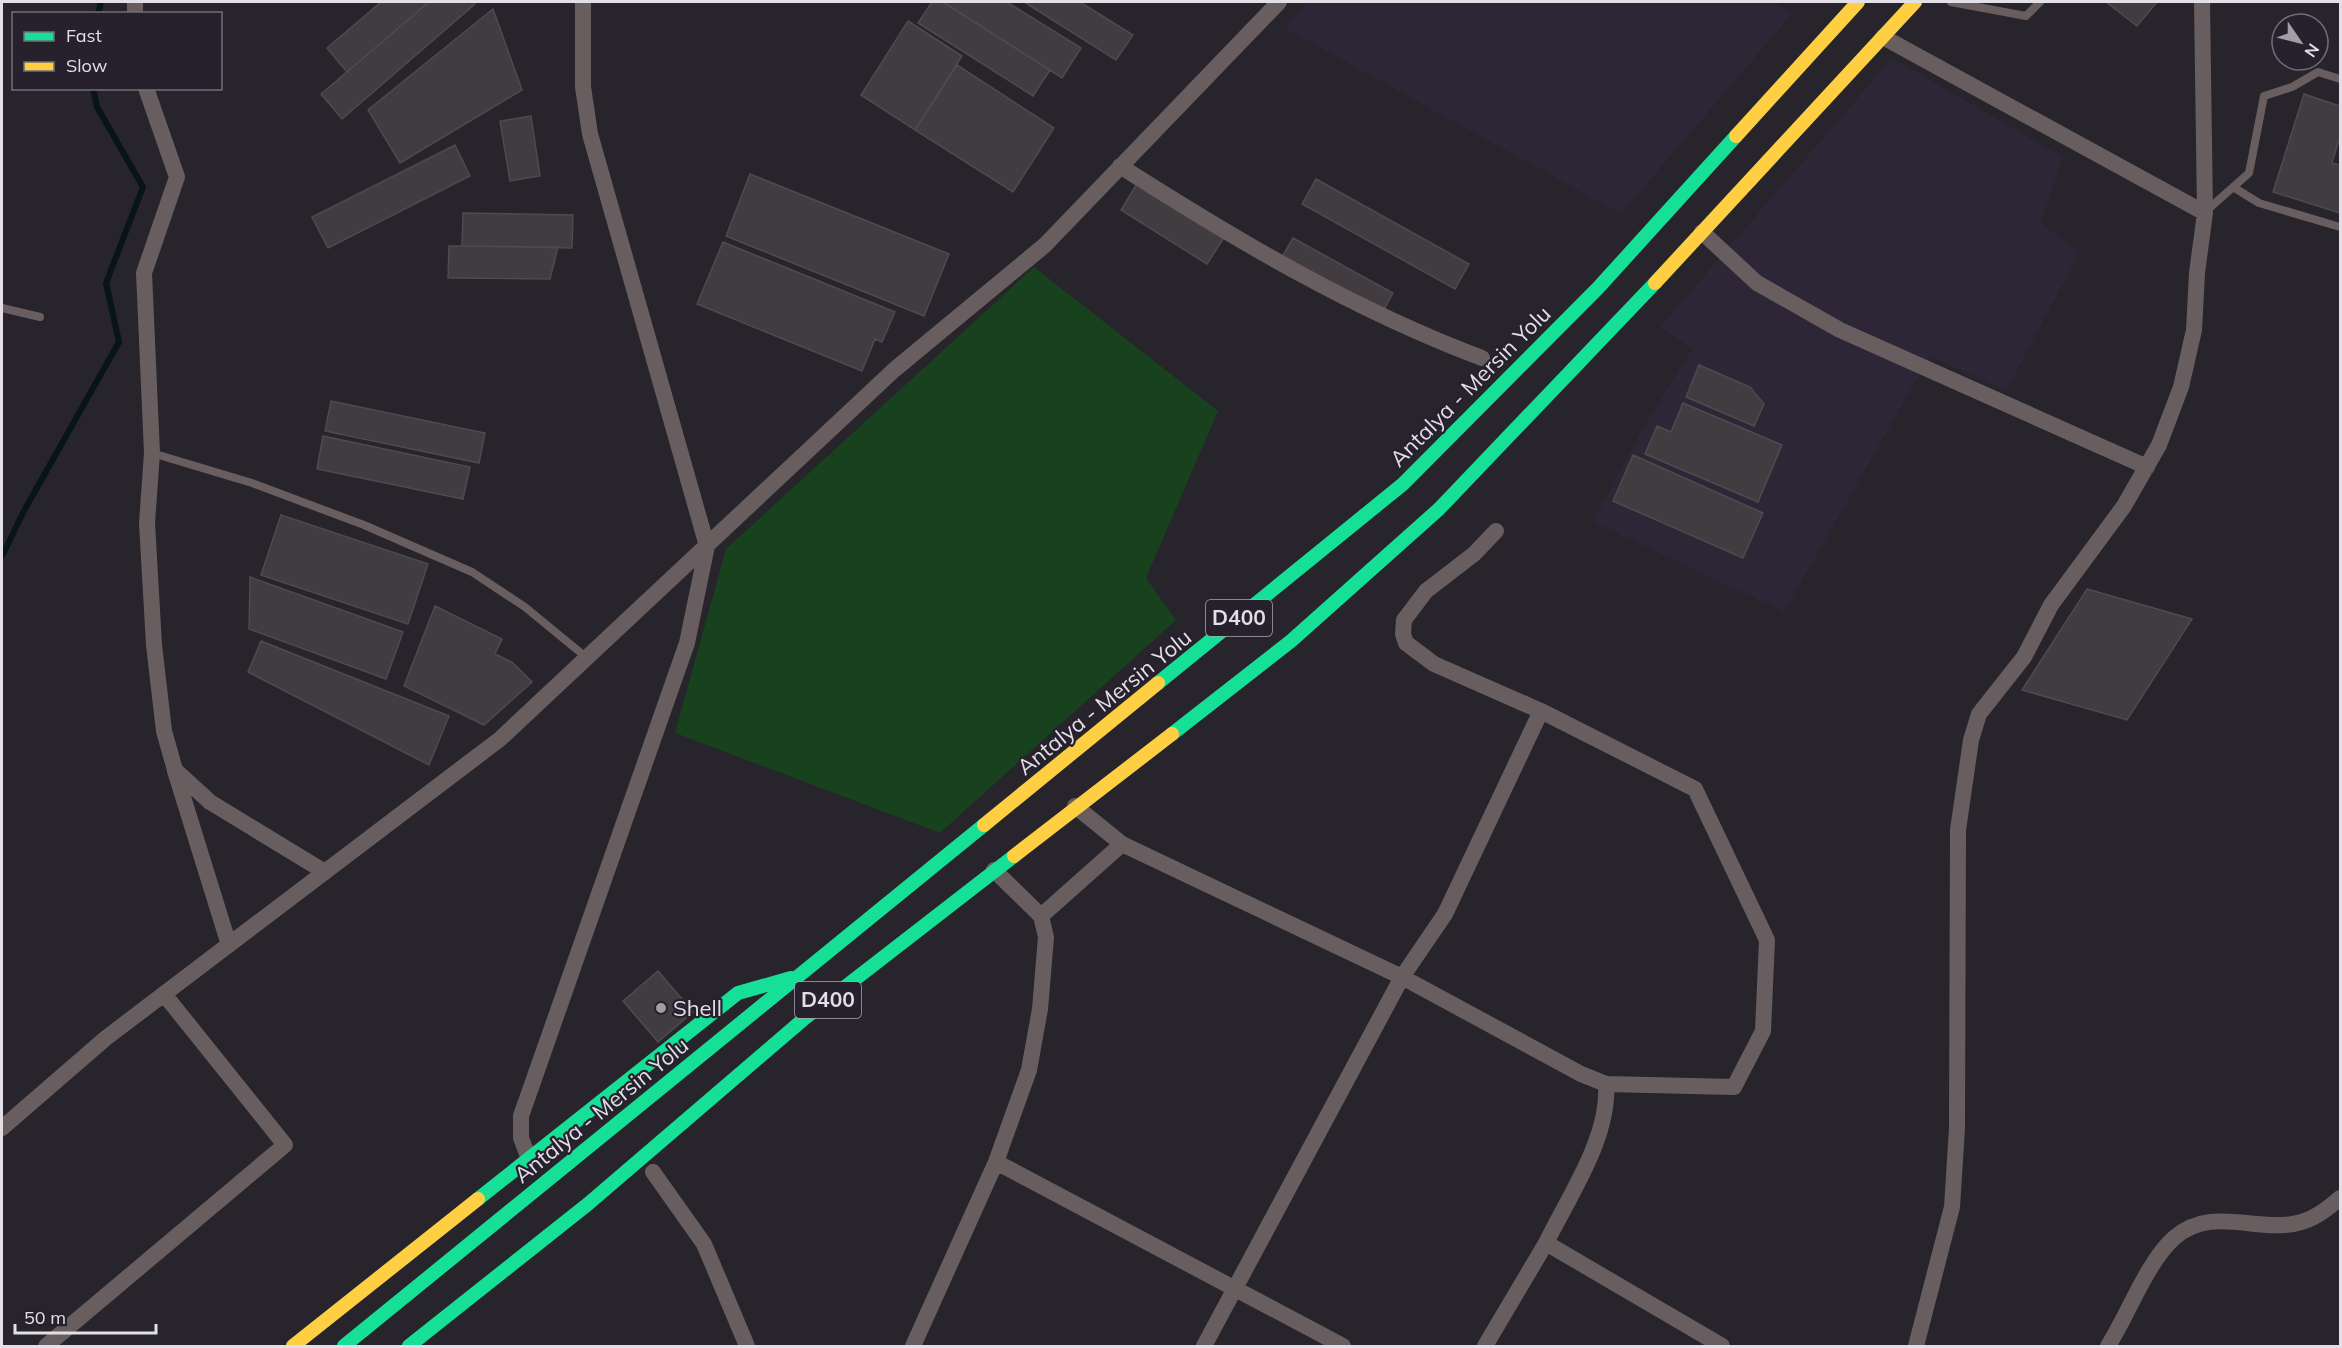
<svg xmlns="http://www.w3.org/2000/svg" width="2342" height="1348" font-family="Mulish,sans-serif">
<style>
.built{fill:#2d2636}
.green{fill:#17421d}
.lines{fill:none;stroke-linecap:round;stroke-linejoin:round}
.stream{stroke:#071518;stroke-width:6}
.building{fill:#403c40;stroke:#4f4a4d;stroke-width:1.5}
.lane{stroke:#695e5f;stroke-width:8}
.street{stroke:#695e5f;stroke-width:16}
.fast{stroke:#16e098;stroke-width:14}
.slow{stroke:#ffcf43;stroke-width:14}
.poi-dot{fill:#a19ea5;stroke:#27212e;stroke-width:2}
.labels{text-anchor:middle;stroke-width:4.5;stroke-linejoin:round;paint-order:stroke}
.shield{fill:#27212e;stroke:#aaa6b0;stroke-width:1.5}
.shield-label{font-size:21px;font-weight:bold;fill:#e2dfe7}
.street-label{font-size:22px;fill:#e2dfe7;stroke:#27212e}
.poi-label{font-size:22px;fill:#e2dfe7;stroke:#27212e;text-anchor:start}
</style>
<rect width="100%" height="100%" fill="#27242b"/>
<!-- built -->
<path class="built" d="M1307,2H1772L1793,13L1621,214L1285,28Z
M1892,58L2063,157L2041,223L2080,252L2006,391L1930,356L1784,612L1593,522L1640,433L1692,349L1660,327Z"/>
<!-- green -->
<path class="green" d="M1034,267L1218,411L1146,578L1176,620L940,833L675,733L726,549Z"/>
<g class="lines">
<!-- stream -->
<path class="stream" d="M98,14L101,2
M2,556L25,509L119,342L106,283L143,187L97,107L93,88"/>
</g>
<!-- building -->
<path class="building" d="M381,2H429L347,72L327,48Z
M429,2H473L475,4L342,119L321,94Z
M932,2H943L1050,70L1033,96L918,23Z
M943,2H1007L1081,48L1062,78Z
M1024,2H1080L1133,35L1116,60Z
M2106,2H2157L2137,26Z
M493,9L522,90L400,163L368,110Z
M908,21L962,56L915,130L861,95Z
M957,65L1054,128L1013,192L915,130Z
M2304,94L2340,106V136L2332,163L2340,165V213L2273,192Z
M531,116L540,176L510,181L500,121Z
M455,145L470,176L328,248L312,217Z
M750,174L949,254L924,316L726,236Z
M1316,179L1469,264L1455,289L1302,204Z
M1138,182L1225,236L1207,264L1121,210Z
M463,213L573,215L572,248L462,246Z
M1293,238L1393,293L1382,313L1282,257Z
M723,242L895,312L882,342L875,339L862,371L697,304Z
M449,246H462L558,247L550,279L448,278Z
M1699,365L1750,387L1764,404L1754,426L1686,397Z
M331,401L485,433L479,463L325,431Z
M1683,403L1782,445L1758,502L1645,454L1657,426L1671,432Z
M323,436L470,467L463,499L317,469Z
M1633,455L1763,513L1743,558L1613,501Z
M281,515L428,564L408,624L261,575Z
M250,577L403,632L386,679L249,629Z
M2087,589L2192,619L2127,720L2022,690Z
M435,606L502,639L495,654L512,662L532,682L484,725L404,686Z
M261,641L449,716L429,765L248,672Z
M658,971L693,1012L658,1042L623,1001Z"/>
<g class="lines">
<!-- lane -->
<path class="lane" d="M1951,2L2026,16L2040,2
M2233,187L2259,203L2340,227
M2205,212L2249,173L2264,96L2292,87L2318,72L2340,79
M2,308L40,317
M152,453L252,483L364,525L472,572L525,607L587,658"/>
<!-- street -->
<path class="street" d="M135,2V14
M2202,2L2205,213
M1883,37L2205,213L2197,273L2194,330L2181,387L2159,445L2124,506L2051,605L2024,657L1979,714L1971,740L1958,830L1957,1128L1952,1207L1916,1346
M146,88L177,177L144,273L152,453L147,523L154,645L164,731L175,770L210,802L325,872
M1120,166C1236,240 1354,310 1482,358
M1702,232L1757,283L1840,330L2147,467
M1496,531L1474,554L1426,591L1404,620L1403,634L1406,643L1434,664L1541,711
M175,771L229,945
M1075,806L1122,844L1402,977L1581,1074L1606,1084C1610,1137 1569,1196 1546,1243L1722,1346
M1041,916L1122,844
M2,1128L106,1038L500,739L894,370L1045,245L1279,2
M529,1159L521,1138V1116L687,643L707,546L590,134L583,87V2
M996,1162L1343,1346
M653,1172L704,1244L747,1346
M46,1346L285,1145L164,994
M913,1346L996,1162L1029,1070L1040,1009L1046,937L1041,916L994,870
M1204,1346L1402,977L1445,914L1541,711L1695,789L1767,940L1763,1031L1734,1087L1606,1084
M1485,1346L1546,1243
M2108,1346C2128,1315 2147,1262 2174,1238C2210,1206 2252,1231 2293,1224C2312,1221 2326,1210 2340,1198"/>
<!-- fast -->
<path class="fast" d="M1158,683L1403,484L1598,288L1736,136
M1172,734L1291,641L1439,509L1655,283
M478,1199L738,993L791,978
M344,1346L984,825
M409,1346L588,1204L805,1018L1014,856"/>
<!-- slow -->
<path class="slow" d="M1736,136L1858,2
M1655,283L1915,2
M984,825L1158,683
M1014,856L1172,734
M293,1346L478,1199"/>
</g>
<!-- markers -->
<circle class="poi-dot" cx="661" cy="1008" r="6"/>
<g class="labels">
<!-- shield labels -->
<g class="shield">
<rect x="1206" y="600" width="66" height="36" rx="4.5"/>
<rect x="795" y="982" width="66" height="36" rx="4.5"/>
</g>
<g class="shield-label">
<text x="1239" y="625">D400</text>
<text x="828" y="1007">D400</text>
</g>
<!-- street labels -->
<g class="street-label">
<text transform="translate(1470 386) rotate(-45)" y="8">Antalya - Mersin Yolu</text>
<text transform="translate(1104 702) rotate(-39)" y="8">Antalya - Mersin Yolu</text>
<text transform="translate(601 1110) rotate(-39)" y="8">Antalya - Mersin Yolu</text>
</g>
<!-- poi labels -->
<g class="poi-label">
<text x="673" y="1016">Shell</text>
</g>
</g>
<!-- border -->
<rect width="2342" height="1348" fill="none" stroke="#e2dfe7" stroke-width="6"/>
<!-- legend -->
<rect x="12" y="12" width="210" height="78" fill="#27212e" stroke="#726d78" stroke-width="1.5"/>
<rect x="24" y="32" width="30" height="9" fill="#16e098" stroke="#726d78" stroke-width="1.5"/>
<text x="66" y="42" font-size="18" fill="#e2dfe7">Fast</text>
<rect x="24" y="62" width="30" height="9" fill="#ffcf43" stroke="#726d78" stroke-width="1.5"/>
<text x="66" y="72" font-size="18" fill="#e2dfe7">Slow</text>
<!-- north arrow -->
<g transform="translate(2300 42) rotate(125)"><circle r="28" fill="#27212e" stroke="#726d78" stroke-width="1.5"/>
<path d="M0-4.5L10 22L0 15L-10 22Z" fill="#a19ea5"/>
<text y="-9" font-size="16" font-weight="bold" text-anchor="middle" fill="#e2dfe7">N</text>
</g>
<!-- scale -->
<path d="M15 1324v9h141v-9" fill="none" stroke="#e2dfe7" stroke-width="3"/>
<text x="24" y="1324" font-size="18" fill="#e2dfe7" stroke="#27212e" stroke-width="4.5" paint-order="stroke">50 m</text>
</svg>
